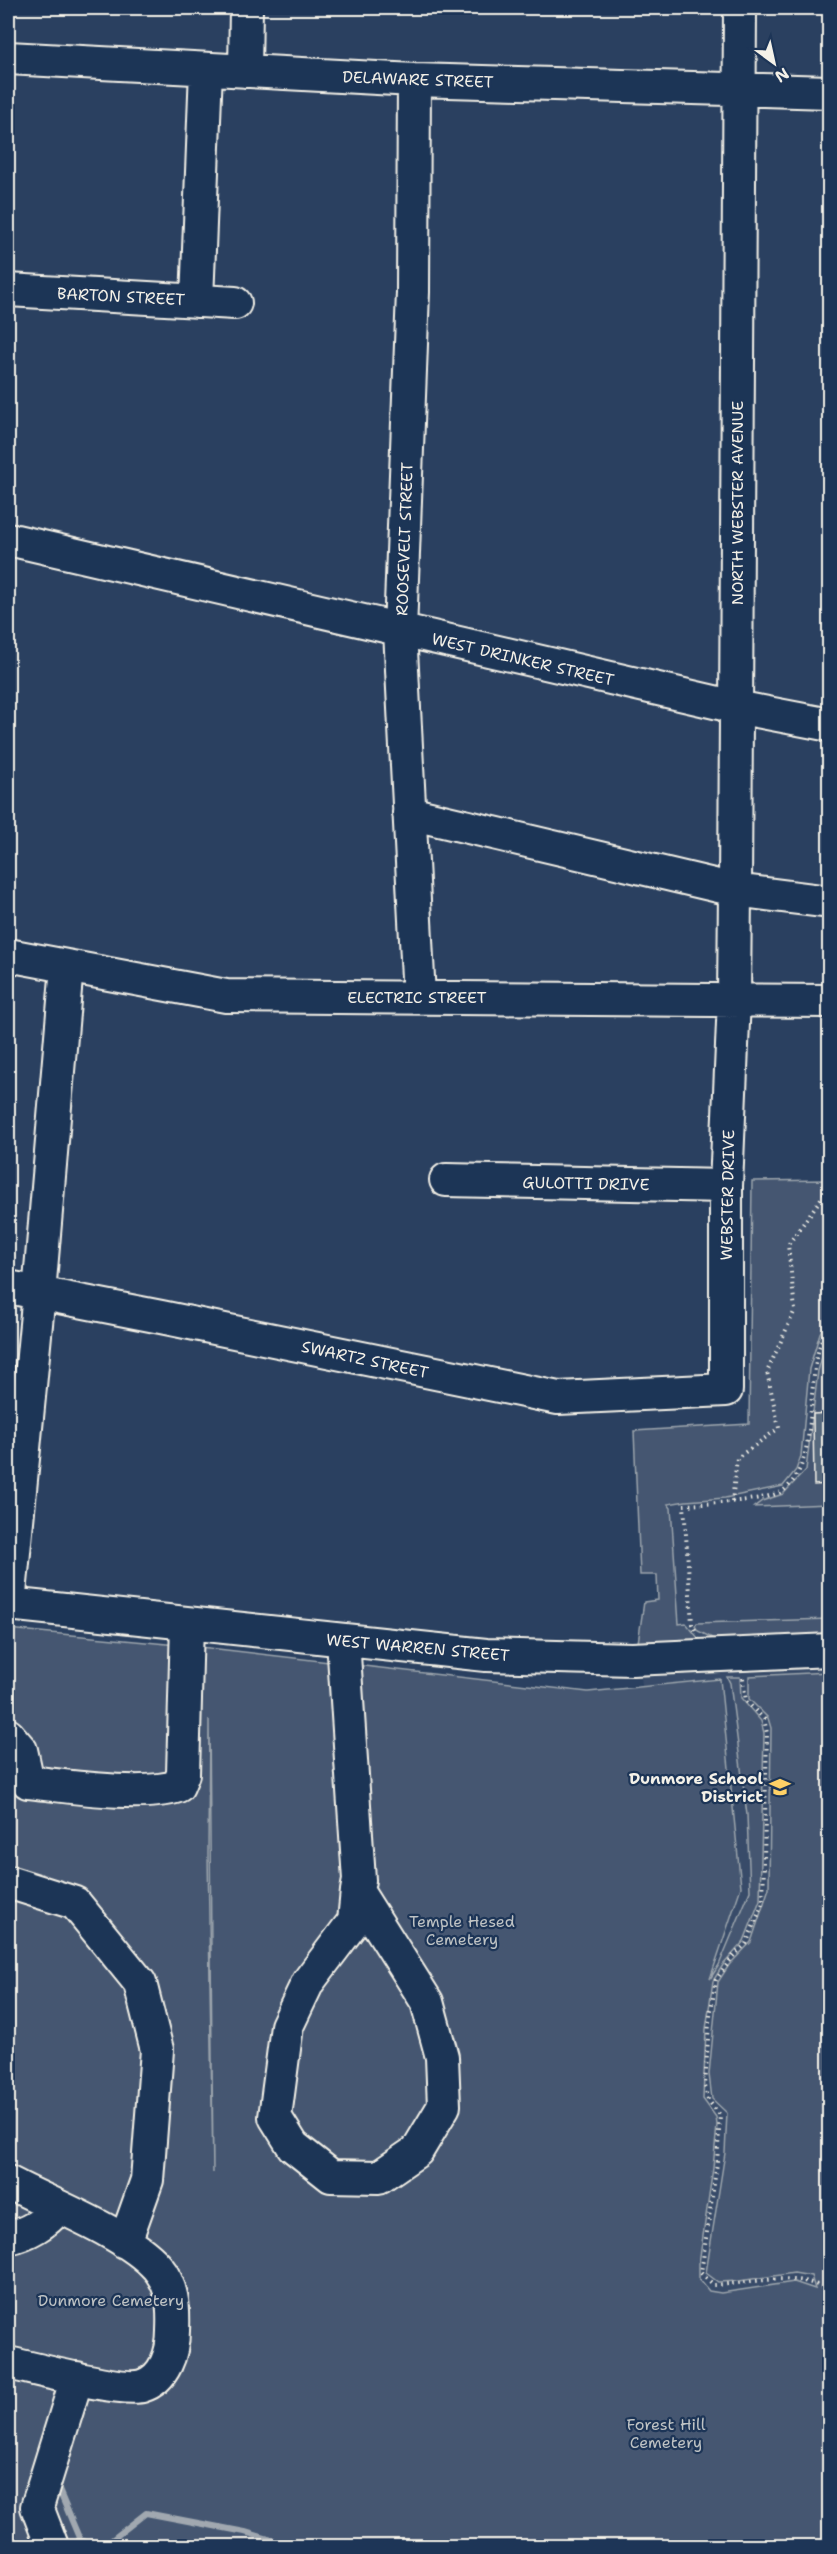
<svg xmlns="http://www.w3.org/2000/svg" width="837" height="2554" font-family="'Shantell Sans',sans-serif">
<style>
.built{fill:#374c69}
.green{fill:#445771;stroke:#9ca4ac;stroke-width:1.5;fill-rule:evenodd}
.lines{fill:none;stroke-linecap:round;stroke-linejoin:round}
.stream{stroke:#a1a8b0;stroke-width:6}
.building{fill:#56677d;stroke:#f4f1e8;stroke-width:1.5}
.minor-casing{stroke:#f4f1e8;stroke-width:36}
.path{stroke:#f4f1e8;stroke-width:4;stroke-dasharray:1.5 4.5;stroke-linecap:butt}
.minor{stroke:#1d3557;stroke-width:32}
.labels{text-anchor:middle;stroke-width:4.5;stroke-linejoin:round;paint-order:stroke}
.street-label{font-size:16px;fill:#f4f1e8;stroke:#1d3557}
.poi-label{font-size:16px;font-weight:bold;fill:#f4f1e8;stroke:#1d3557;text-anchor:end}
.park-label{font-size:16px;fill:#bfc3c4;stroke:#1d3557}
</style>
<rect width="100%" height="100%" fill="#2a4060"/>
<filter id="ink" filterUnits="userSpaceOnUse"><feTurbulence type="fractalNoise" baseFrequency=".0167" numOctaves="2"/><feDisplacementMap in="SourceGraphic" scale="12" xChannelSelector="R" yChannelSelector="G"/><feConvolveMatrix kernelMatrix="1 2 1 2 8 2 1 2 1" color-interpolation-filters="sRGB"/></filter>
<g filter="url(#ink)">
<!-- built -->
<path class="built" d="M829,1179V2415L677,2318L687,2163L708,1981L741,1887L720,1679L642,1686L638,1643L644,1602L658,1600L657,1575H640L634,1431L749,1424L752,1181Z"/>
<!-- green -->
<path class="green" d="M829,1180V1316L820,1333L809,1369L801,1456L796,1470L783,1486L725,1498L686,1501L668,1504L671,1508L679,1624L686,1623L698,1638L708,1642L638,1643L644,1602L658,1600L657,1575H640L634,1431L749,1424L752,1181Z
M829,1333L827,1360L830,1380L829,1504L754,1507L762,1501L783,1494L806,1470L818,1371Z
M829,1619V1636L720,1642L698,1631L695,1626L697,1623Z
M8,1629L209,1648L588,1692L720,1679L741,1887L710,1979L719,1965L750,1891L747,1815L730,1683L727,1677H740L741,1698L761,1721L764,1733L760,1900L744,1941L723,1965L713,1981L706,2029L703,2099L716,2117L717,2125L713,2168L699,2263V2279L709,2291L721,2293L794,2282L815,2289L811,2276L794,2273L739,2281L718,2282L706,2273L725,2153L727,2113L712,2099L709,2074L718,1982L729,1965L751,1942L769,1888L771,1728L768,1718L749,1699V1676L829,1672V2546H8ZM209,1720L213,2173L208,1854Z"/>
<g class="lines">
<!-- stream -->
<path class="stream" d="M56,2483L80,2540L95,2546
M104,2546L146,2513L245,2532L292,2546"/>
</g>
<!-- building -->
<path class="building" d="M830,1413V1484L814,1485L813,1414Z"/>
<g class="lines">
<defs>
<path id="minor" d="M8,58L414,80L830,92
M245,71L246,8
M414,80L413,292L400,631L419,997
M8,290L235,303
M197,301L206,69
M8,539L736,707L830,725
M409,813L735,890L830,902
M8,955L226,996L830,1001
M446,1180L726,1186
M8,1287L161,1317L558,1398L726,1390V1186L734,999L735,890L740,8
M8,1604L486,1655L632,1659L830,1650
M9,1604L39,1293L67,966
M343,1640L359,1880L357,1891L354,1921L308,1982L287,2026L275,2117L293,2146L331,2176L379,2177L417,2151L444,2106L442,2057L427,2002L357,1891
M8,1735L21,1750L28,1782C66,1786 143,1798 178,1786L183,1774L187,1623
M8,1882L75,1903L140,1983L157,2050L147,2180L125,2242
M8,2182C49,2204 127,2233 157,2267C173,2286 174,2307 173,2331C173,2352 165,2379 142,2386C122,2392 32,2368 8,2363
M8,2238C27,2234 46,2223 58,2208
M52,2546L37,2507L77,2378"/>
</defs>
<!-- minor casing -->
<use href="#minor" class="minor-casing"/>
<!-- path -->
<path class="path" d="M732,1502L737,1458L779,1428L767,1372L795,1310L788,1245L825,1193
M695,1630L692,1624L684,1505C704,1504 771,1501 784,1490C812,1468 809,1417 813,1385C815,1364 818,1342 830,1323
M743,1678L746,1701L764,1719L767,1733L763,1903L746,1944L734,1955L716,1980L709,2022L705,2086L708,2100L720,2115L717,2163L701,2273L714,2285C751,2284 798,2269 830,2292"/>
<!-- minor -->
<use href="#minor" class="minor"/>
</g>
</g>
<!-- icons -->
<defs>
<symbol id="school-bare" viewBox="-9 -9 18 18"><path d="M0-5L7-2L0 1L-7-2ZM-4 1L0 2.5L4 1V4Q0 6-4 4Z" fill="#ffd166" stroke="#1d3557" stroke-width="2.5" paint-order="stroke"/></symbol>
</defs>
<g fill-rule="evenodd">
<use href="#school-bare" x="765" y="1772" width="30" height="30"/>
</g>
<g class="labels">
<!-- street labels -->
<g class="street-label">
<text transform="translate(418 79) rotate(2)" y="6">DELAWARE STREET</text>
<text transform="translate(121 296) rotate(3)" y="6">BARTON STREET</text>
<text transform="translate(737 503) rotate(-90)" y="6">NORTH WEBSTER AVENUE</text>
<text transform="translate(404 539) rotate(-88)" y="6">ROOSEVELT STREET</text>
<text transform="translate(523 659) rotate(13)" y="6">WEST DRINKER STREET</text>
<text x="417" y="1003">ELECTRIC STREET</text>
<text transform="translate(586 1183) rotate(1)" y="6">GULOTTI DRIVE</text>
<text transform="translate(727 1195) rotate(-89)" y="6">WEBSTER DRIVE</text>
<text transform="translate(365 1359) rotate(12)" y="6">SWARTZ STREET</text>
<text transform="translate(418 1647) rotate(5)" y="6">WEST WARREN STREET</text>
</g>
<!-- poi labels -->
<g class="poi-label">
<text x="763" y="1784">Dunmore School<tspan x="763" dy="18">District</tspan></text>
</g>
<!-- park labels -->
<g class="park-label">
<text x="462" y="1927">Temple Hesed<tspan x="462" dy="18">Cemetery</tspan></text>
<text x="111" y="2306">Dunmore Cemetery</text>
<text x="666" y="2430">Forest Hill<tspan x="666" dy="18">Cemetery</tspan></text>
</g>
</g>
<!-- margin -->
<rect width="837" height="2554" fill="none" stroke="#1d3557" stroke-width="30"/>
<rect x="15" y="15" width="807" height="2524" fill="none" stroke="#f4f1e8" stroke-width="2" filter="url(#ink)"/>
<!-- north arrow -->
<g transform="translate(774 63) rotate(147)" stroke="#1d3557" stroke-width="4.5" paint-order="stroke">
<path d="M0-4.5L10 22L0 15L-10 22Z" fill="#f4f1e8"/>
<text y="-9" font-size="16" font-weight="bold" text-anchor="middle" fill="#f4f1e8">N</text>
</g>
</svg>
